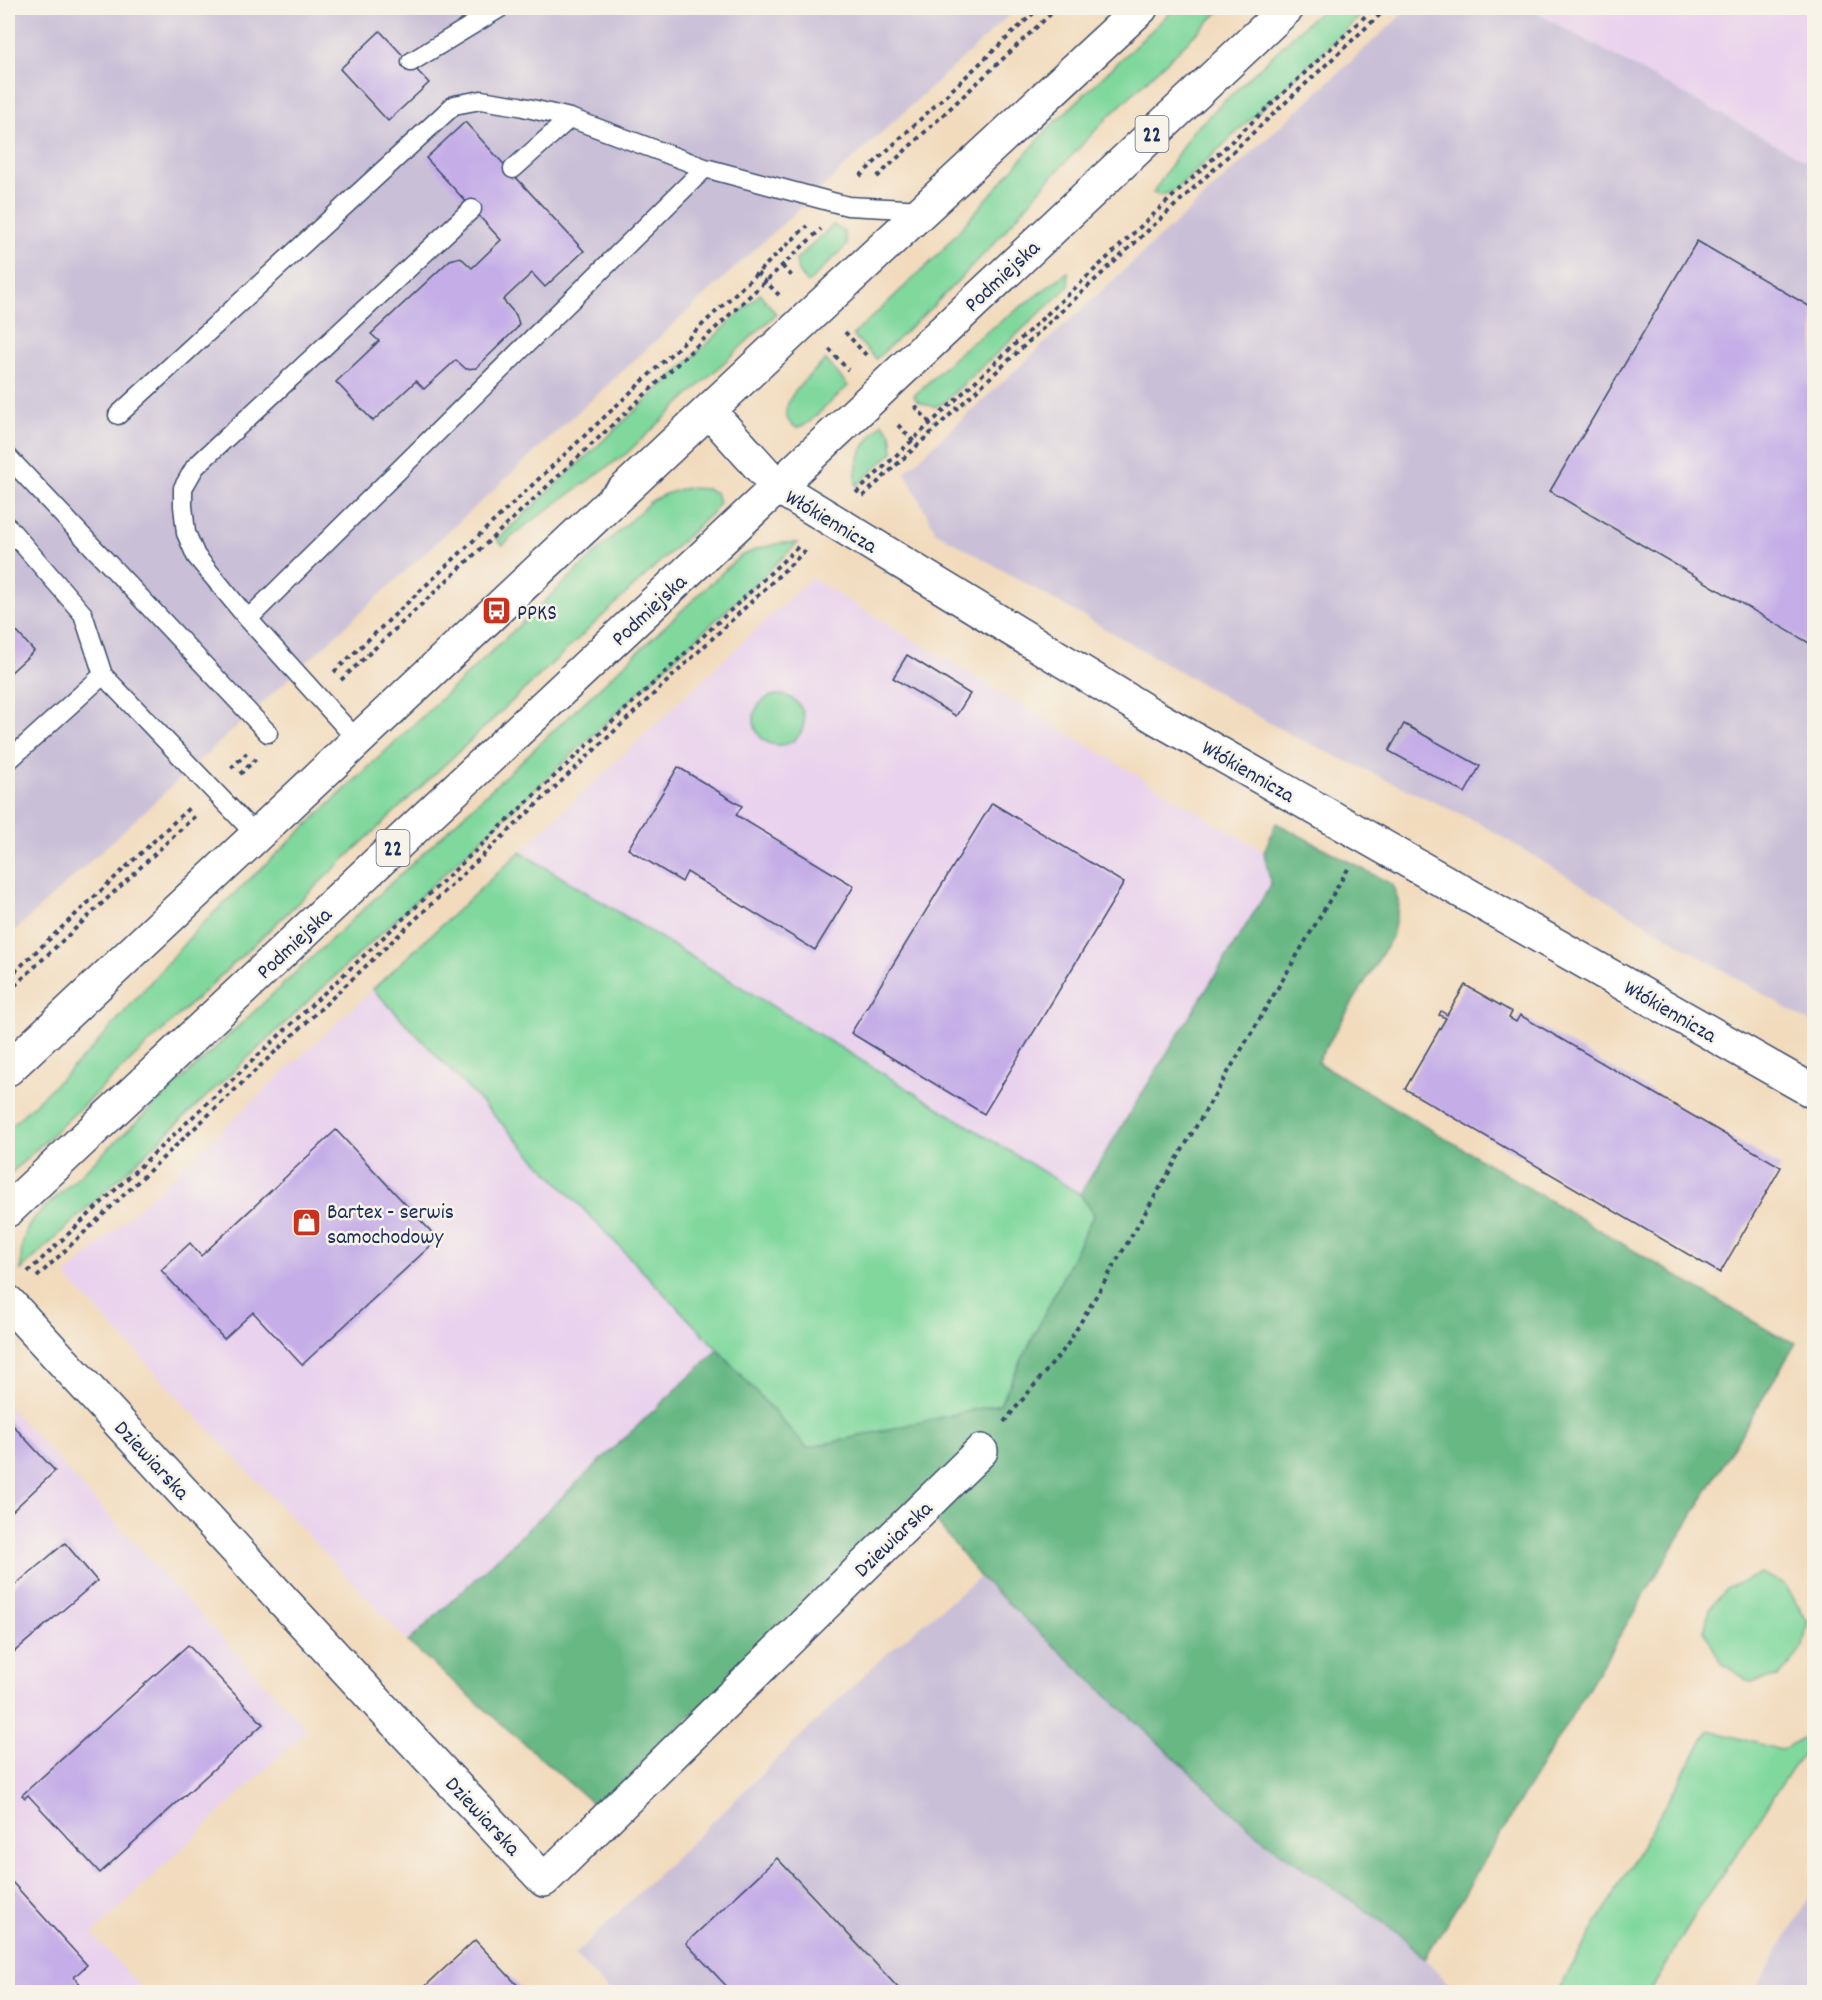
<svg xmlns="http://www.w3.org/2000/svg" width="1822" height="2000" font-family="Dekko,sans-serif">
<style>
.built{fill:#e9d2ed}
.industrial{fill:#c9bfd7}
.green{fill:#80d89d;stroke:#4e847e;stroke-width:1.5}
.forest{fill:#68b884;stroke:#427471;stroke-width:1.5}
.building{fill:#c5aee7}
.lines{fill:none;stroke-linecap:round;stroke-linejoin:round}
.lane-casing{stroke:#3b496c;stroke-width:21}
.street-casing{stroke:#3b496c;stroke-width:36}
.primary-casing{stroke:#3b496c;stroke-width:36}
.path{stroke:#3b496c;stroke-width:4;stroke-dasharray:4.5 4.5;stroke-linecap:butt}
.lane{stroke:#fff;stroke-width:18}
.street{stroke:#fff;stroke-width:33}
.primary{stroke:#fff;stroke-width:33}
.labels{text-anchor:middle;stroke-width:5;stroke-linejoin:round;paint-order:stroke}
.shield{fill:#f7f3e8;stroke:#5d6a87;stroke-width:1.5}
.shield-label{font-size:21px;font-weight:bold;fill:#1b2f5e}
.street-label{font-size:22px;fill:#1b2f5e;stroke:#f7f3e8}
.poi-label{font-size:22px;fill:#1b2f5e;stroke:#f7f3e8;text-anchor:start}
</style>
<rect width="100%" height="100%" fill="#f7f3e8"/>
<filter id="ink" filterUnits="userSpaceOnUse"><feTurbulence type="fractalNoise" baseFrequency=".0167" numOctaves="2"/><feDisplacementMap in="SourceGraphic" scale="12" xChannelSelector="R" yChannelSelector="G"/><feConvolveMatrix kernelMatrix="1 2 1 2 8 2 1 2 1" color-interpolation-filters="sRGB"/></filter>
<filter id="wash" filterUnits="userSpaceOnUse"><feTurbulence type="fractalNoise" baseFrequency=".008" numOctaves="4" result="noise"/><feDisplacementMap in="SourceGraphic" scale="24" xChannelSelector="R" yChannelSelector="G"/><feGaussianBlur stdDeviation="1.35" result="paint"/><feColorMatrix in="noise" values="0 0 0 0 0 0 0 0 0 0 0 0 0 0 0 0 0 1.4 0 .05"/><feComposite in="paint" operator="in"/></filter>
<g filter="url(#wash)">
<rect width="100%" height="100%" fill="#f2dbbd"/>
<!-- built -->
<path class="built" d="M1526,8H1814V167Z
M811,578L1264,852L1271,885L1080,1194L520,852Z
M373,989L718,1350L408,1642L65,1276Z
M8,1406L307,1730L92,1934L145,1992H8Z"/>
<!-- industrial -->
<path class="industrial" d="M8,8H1017L8,937Z
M1409,8H1527L1814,165V1025L1477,822L1287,733L936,532L905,472Z
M980,1577L1263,1840L1401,1934L1457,1992H610L574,1955L885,1655Z
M1814,1889V1992H1754Z"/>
<!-- green -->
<path class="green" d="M1175,8H1223L1108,117L1044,185L990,248L932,307L876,359L853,335L936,257L1047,130Z
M1327,8H1369L1175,190L1161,196L1153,193L1191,133L1312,18Z
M833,225L844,231L847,245L808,283L798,272L796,260Z
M1068,272L1069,286L943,403L934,407L917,401L914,396L961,351Z
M760,294L776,314L627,453L519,530L503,545L497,540Z
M826,360L848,386L808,423L797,428C765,411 812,373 826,360Z
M882,423L891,433L893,452L856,486C854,456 864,445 882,423Z
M686,488L708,489L716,493L719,502L715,510L8,1176V1129L91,1050L198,928L651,501L665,494Z
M781,543H798L21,1270C21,1250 21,1237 33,1219L739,557L757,549Z
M754 720a25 25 0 1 1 50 0a25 25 0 1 1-50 0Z
M520,852L1080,1194L1094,1214L1000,1404L807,1448L718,1350L373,989Z
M1761,1573L1783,1583L1808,1622L1802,1650L1778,1677L1751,1682L1722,1664L1704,1631L1710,1608L1726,1589Z
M1709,1730L1781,1750L1814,1732V1746L1797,1760L1740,1849L1707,1895L1649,1992H1557Z"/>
<!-- forest -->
<path class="forest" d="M1276,823L1393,885L1399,904L1392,937L1317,1062L1776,1335L1796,1343L1425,1959L1400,1934L1263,1840L980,1577L915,1494L598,1808L408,1642L718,1350L807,1448L1000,1404L1094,1214L1080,1194L1271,885L1264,852Z"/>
<g id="blocks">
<!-- building -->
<path class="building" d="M380,31L429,83L388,121L340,69Z
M465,122L584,251L545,287L532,273L503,300L516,315L519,324L517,328L476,368L466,369L456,360L424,389L416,381L373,421L336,382L379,341L371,334L450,260L460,257L472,268L501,240L426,158Z
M1697,241L1814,309V646L1550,491Z
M8,622L34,651L8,675Z
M907,655L970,694L956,716L893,678Z
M1404,724L1480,766L1465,793L1389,751Z
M678,767L742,806L736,815L854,886L815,950L687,872L682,882L628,849Z
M992,803L1124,883L984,1114L851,1033Z
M1465,985L1512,1012L1509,1018L1516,1022L1520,1015L1781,1167L1720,1273L1405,1089L1446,1018L1439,1015L1441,1011L1447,1015Z
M336,1130L438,1239L302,1365L253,1312L224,1339L161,1270L190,1243L201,1256Z
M8,1420L55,1471L8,1515Z
M65,1543L97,1581L8,1657V1591Z
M188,1645L263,1724L100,1873L28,1795L25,1798L22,1795Z
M777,1858L902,1992H732L686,1943Z
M13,1883L87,1965L74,1977L87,1992H8V1888Z
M475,1940L524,1992H419Z"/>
</g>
</g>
<g filter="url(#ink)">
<use href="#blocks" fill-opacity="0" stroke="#3b496c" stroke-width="1.5"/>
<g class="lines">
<defs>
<path id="lane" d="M411,62L500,8
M513,169L570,118
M118,415L454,105L481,100L519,106L570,118L705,168L832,202L848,206L924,210
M8,457L268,733
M8,527L83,614L103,675L257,836
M248,619L705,168
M358,741L248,619L196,556L186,533L183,506V488L195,467L472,209
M8,761L103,675"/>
<path id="street" d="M709,411L778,487L1157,718L1814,1092
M8,1302L384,1710L544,1880L981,1451"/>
<path id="primary" d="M8,1069L804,321L1141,8
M8,1210L1287,8"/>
</defs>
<!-- lane casing -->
<use href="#lane" class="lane-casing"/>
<!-- street casing -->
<use href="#street" class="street-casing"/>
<!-- primary casing -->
<use href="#primary" class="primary-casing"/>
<!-- path -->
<path class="path" d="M860,176L1039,8
M877,177L1057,8
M782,266L794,278
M757,273L779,295
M845,332L866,355
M829,349L848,370
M915,406L930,423
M898,425L918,446
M856,493L1374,8
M863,496L1387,8
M334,672L807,226
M341,680L821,229
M231,768L247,753
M240,774L256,759
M8,978L189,808
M8,992L197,814
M28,1272L800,545
M37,1277L807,549
M1004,1422L1066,1347L1348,869"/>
<!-- lane -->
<use href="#lane" class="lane"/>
<!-- street -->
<use href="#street" class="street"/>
<!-- primary -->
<use href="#primary" class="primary"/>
</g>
</g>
<!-- icons -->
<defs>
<symbol id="bus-square" viewBox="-11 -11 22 22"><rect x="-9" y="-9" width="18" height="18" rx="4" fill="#c8321e" stroke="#f7f3e8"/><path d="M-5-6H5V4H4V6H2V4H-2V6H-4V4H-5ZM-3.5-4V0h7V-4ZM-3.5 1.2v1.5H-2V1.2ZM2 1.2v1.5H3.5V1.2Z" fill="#fff"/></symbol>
<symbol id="shop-square" viewBox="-11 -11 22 22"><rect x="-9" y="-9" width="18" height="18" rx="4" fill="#c8321e" stroke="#f7f3e8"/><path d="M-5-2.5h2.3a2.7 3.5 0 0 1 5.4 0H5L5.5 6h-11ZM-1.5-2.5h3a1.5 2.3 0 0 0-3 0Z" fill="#fff"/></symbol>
</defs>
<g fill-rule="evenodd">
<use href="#bus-square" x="480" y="594" width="33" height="33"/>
<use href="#shop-square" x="290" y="1206" width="33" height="33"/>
</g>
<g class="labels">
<!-- shield labels -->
<g class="shield">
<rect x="1135.5" y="116" width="33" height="36" rx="4.5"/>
<rect x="376.5" y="830" width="33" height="36" rx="4.5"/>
</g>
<g class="shield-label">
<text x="1152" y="141">22</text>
<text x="393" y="855">22</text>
</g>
<!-- street labels -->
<g class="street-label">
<text transform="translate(1001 275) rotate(-43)" y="8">Podmiejska</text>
<text transform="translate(832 520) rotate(31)" y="8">Włókiennicza</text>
<text transform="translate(648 609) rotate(-43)" y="8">Podmiejska</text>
<text transform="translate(1249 770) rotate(30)" y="8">Włókiennicza</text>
<text transform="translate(293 942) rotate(-43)" y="8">Podmiejska</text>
<text transform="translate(1671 1010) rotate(30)" y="8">Włókiennicza</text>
<text transform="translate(153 1459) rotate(47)" y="8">Dziewiarska</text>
<text transform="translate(892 1538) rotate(-44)" y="8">Dziewiarska</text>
<text transform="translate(484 1815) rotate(47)" y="8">Dziewiarska</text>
</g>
<!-- poi labels -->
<g class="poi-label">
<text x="517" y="619">PPKS</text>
<text x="327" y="1218">Bartex - serwis<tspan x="327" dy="25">samochodowy</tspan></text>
</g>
</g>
<!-- margin -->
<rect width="1822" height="2000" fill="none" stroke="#f7f3e8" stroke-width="30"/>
</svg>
